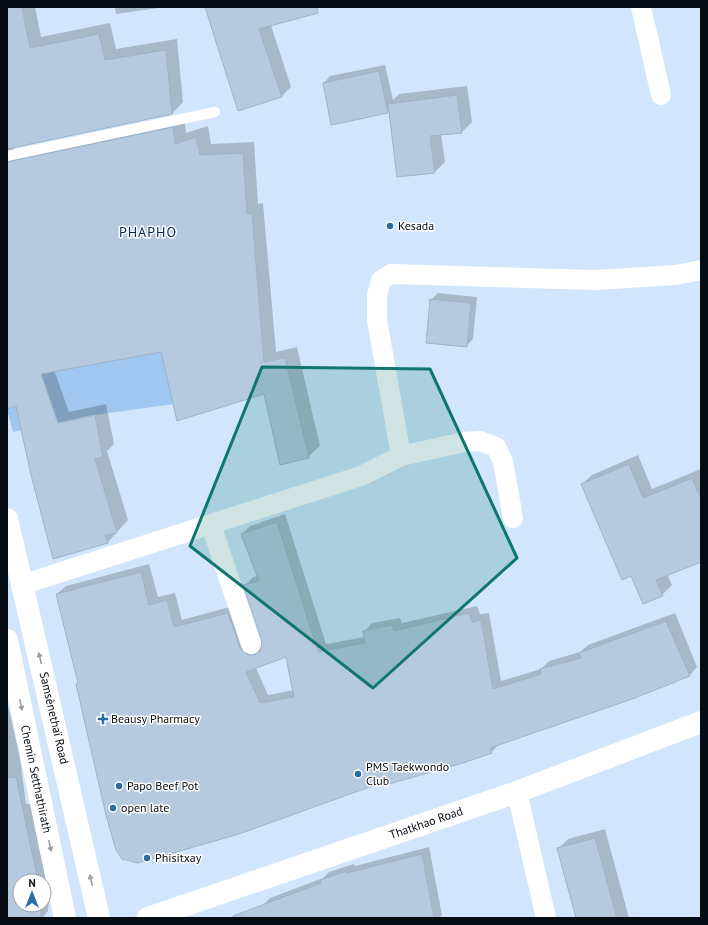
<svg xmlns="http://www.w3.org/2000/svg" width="708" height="925" font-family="'PT Sans',sans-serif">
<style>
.green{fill:#a0c7ef}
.shadow{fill:#0003;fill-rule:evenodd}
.building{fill:#b5cade;stroke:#9eb3c7;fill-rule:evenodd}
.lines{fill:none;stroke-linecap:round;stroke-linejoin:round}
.service{stroke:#fff;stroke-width:10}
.minor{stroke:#fff;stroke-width:20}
.tertiary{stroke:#fff;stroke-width:22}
.primary{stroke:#fff;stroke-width:22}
.oneway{fill:#9b9ea1}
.marked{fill:#0f766e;fill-opacity:0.2;stroke:#0f766e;stroke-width:3;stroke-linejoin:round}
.poi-dot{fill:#2e6ba2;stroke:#fff;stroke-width:1.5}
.labels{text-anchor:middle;stroke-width:3;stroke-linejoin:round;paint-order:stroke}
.poi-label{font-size:12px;fill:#060c13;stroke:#fff;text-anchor:start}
.street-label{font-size:12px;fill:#060c13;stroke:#fff}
.quarter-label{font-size:14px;letter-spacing:1px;fill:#002a4e;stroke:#fff}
</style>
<rect width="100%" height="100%" fill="#d1e6fc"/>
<!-- green -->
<path class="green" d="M161,352L174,404L95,415L13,432L7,409L49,397L38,366Z"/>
<!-- shadow -->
<path class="shadow" d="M7,7H35L41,37L110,23L116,49L177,39L183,102L172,114L13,147L14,149L20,151L184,117L186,133L208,126L211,144L254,142L258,204L263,203L276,352L297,347L320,446L308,457L265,393L162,351L54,370L69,412L106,404L114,444L107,451L128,520L107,543L17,405H7Z
M115,7H165L116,14Z
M257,7H265L291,87L281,97L239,110Z
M385,65L393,100L399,94L467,86L472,122L462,132L441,134L445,162L435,172L389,110L387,112L324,83L330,76Z
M438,293L477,297L473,339L466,346L431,300Z
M638,455L652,489L701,469V561L667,574L672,585L662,595L632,575L582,484L592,475Z
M285,514L326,644L365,637L364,632L372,623L400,618L402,623L477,606L480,614L489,613L501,681L541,669L549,661L580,652L588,645L675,613L697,667L689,676L499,744L491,753L389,779L79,683L57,594L66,586L149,564L158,597L175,593L182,620L237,605L258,647L263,646V640L245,586L253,577L259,576L242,534L250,526ZM287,656L294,690L268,695L256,668Z
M7,701L20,758L26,804H31L47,875L49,900L48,911L42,918H7ZM20,881H44V905H20Z
M605,829L629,918H577L558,849L568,839Z
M429,847L442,915L439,918H240L262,906L270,898L323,878L329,872L354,864L355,866Z"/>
<!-- building -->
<path class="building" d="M7,7H22L30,48L99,34L105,60L166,50L172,114L7,149Z
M205,7H317L318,13L259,29L282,97L238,111Z
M379,71L388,113L331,125L323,83Z
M457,95L462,133L430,136L435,173L397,177L388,104Z
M173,127L175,144L196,137L200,155L243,153L247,214H252L264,362L285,358L309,458L280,465L264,394L177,421L161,352L41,374L58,423L95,415L103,457L95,459L117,533L105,535L108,543L53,559L31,475L16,406L7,409V162Z
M430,299L471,303L467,347L426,343Z
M629,464L643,498L692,478L701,499V562L656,580L663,596L643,604L631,576L622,580L581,484Z
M277,522L318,652L365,643L363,631L392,625L394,631L469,613L472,622L481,620L493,689L541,674L540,669L581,658L579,653L666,621L690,676L635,698L490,748L492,753L463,763L389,784V780L239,834L138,863L122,859L116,850L106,815L76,684L78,683L56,594L141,572L149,605L167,600L174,627L228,613L240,648L248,655H254L260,651L262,641L243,585L259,581L241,534ZM286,657L294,697L260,703L246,672Z
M16,777L38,881H20V905H41V918H7V778Z
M595,838L617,918H576L557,848Z
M422,854L434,918H234L233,916L321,883L320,880L347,871V873Z"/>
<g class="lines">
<!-- service -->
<path class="service" d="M7,156L215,112"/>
<!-- minor -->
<path class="minor" d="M641,7L661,95
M401,456L464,442L480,441L496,447L503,461L513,518
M211,525L251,644
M21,585L361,476L401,456L377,320V296L381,280L391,274L595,280L676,275L701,270
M517,792L546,918"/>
<!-- tertiary -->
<path class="tertiary" d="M148,918L517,792L701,722"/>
<!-- primary -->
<path class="primary" d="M7,519L99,918
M7,640L65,918"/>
</g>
<!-- one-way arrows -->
<defs><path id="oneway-solid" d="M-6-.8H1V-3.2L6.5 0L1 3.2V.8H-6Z"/></defs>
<g class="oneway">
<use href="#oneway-solid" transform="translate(40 658) rotate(-103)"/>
<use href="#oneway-solid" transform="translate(21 705) rotate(78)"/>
<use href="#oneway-solid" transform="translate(50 846) rotate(78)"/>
<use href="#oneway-solid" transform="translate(91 880) rotate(-103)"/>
</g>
<!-- marked area -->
<path class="marked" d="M262,367L430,369L517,558L373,688L190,546Z"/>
<!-- markers -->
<g class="poi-dot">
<circle cx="390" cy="226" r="4"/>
<path d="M101 713h4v4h4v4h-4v4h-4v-4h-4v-4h4z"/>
<circle cx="358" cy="774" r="4"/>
<circle cx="119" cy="786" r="4"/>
<circle cx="113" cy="808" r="4"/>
<circle cx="147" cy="858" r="4"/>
</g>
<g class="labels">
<!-- poi labels -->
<g class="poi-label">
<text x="398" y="230">Kesada</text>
<text x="111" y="723">Beausy Pharmacy</text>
<text x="366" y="771">PMS Taekwondo<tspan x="366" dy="14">Club</tspan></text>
<text x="127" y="790">Papo Beef Pot</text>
<text x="121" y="812">open late</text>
<text x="155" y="862">Phisitxay</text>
</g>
<!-- street labels -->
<g class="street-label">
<text transform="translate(54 718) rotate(77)" y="4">Samsènethaï Road</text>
<text transform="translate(36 779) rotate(78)" y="4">Chemin Setthathirath</text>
<text transform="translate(426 823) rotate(-19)" y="4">Thatkhao Road</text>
</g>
<!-- quarter labels -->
<g class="quarter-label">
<text x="148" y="237">PHAPHO</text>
</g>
</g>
<!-- border -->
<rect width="708" height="925" fill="none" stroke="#060c13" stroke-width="16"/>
<!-- north arrow -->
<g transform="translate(32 893)"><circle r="19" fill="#ffffff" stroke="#9b9ea1"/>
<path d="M0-3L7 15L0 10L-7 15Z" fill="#2e6ba2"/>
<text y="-6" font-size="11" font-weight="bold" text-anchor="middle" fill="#060c13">N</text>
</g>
</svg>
